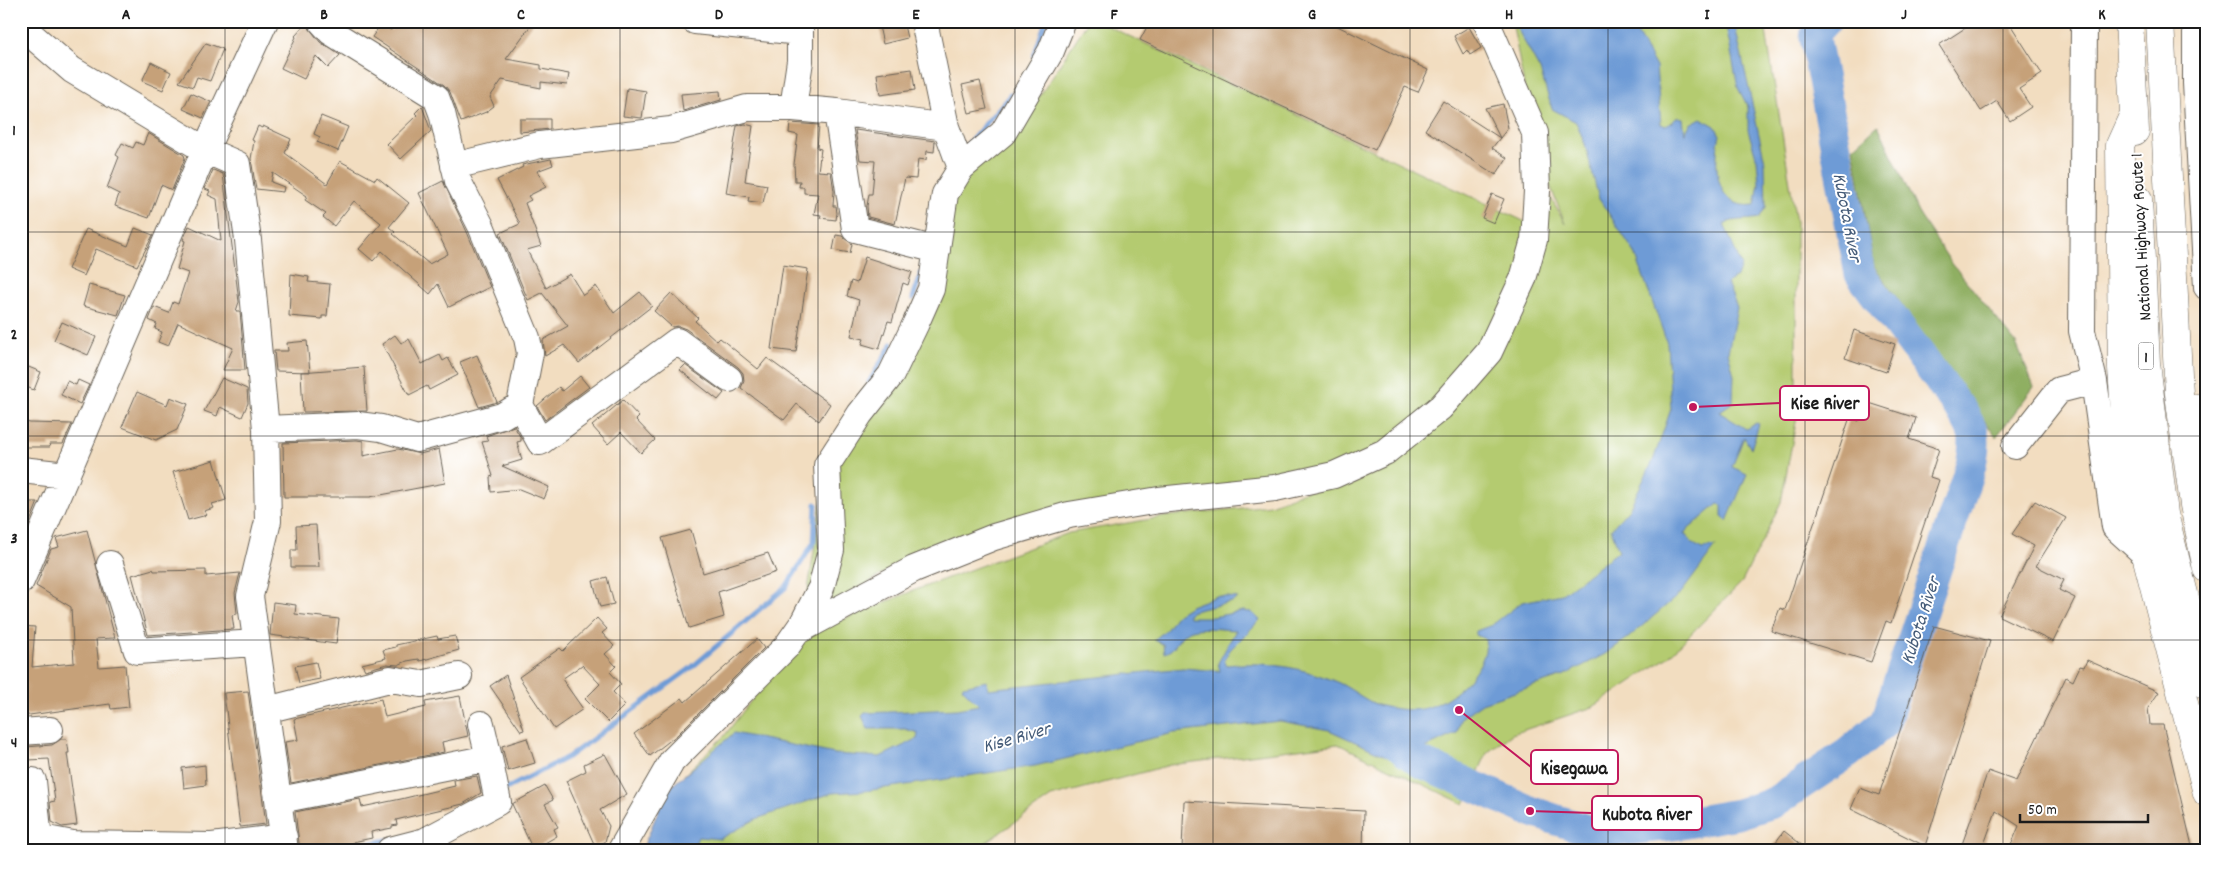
<svg xmlns="http://www.w3.org/2000/svg" width="2228" height="871" font-family="Dekko,sans-serif">
<style>
.green{fill:#b4cb70;stroke:#687446}
.forest{fill:#8faf62;stroke:#56663f}
.water{fill:#6e9bd6;stroke:#455c79}
.lines{fill:none;stroke-linecap:round;stroke-linejoin:round}
.stream{stroke:#6e9bd6;stroke-width:5}
.river{stroke:#6e9bd6;stroke-width:31}
.building{fill:#c6a179}
.minor-casing{stroke:#676055;stroke-width:28}
.highway-casing{stroke:#676055;stroke-width:29}
.minor{stroke:#fff;stroke-width:26}
.highway{stroke:#fff;stroke-width:28}
.grid{fill:none;stroke:#1c1c1c;stroke-width:1;stroke-opacity:0.55}
.labels{text-anchor:middle;stroke-width:4;stroke-linejoin:round;paint-order:stroke}
.shield{fill:#fff;stroke:#606060;stroke-width:1}
.shield-label{font-size:16px;font-weight:bold;fill:#1c1c1c}
.street-label{font-size:18px;fill:#1c1c1c;stroke:#fff}
.water-label{font-size:19px;font-style:italic;fill:#455c79;stroke:#fff}
.leader{fill:none;stroke:#c2185b;stroke-width:2}
.callout-dot{fill:#c2185b;stroke:#fff;stroke-width:2}
.callout{fill:#fff;stroke:#c2185b;stroke-width:2}
.callout-label{font-size:19px;text-anchor:middle;font-weight:bold;fill:#1c1c1c}
.neatline{fill:none;stroke:#1c1c1c;stroke-width:2}
.grid-label{font-size:16px;text-anchor:middle;font-weight:bold;fill:#1c1c1c}
</style>
<rect width="100%" height="100%" fill="#fff"/>
<filter id="ink" filterUnits="userSpaceOnUse"><feTurbulence type="fractalNoise" baseFrequency=".02" numOctaves="2"/><feDisplacementMap in="SourceGraphic" scale="10" xChannelSelector="R" yChannelSelector="G"/><feConvolveMatrix kernelMatrix="1 2 1 2 8 2 1 2 1" color-interpolation-filters="sRGB"/></filter>
<filter id="wash" filterUnits="userSpaceOnUse"><feTurbulence type="fractalNoise" baseFrequency=".0096" numOctaves="4" result="noise"/><feDisplacementMap in="SourceGraphic" scale="20" xChannelSelector="R" yChannelSelector="G"/><feGaussianBlur stdDeviation="1.12" result="paint"/><feColorMatrix in="noise" values="0 0 0 0 0 0 0 0 0 0 0 0 0 0 0 0 0 1.4 0 .05"/><feComposite in="paint" operator="in"/></filter>
<g filter="url(#wash)">
<rect width="100%" height="100%" fill="#f2ddc0"/>
<!-- green -->
<path class="green" d="M1088,21H1097L1532,225L1542,182L1565,224L1536,149L1512,21H1761L1766,31L1796,222V391L1799,406L1781,502L1742,582L1668,657L1593,707L1512,734L1487,753L1464,804L1338,744L1170,765L1051,797L975,850H648L665,794L725,735L776,668L813,632L910,592L1069,533L1169,516L1270,505L1393,458L1295,483L1111,508L926,547L803,623L827,465L925,326L950,186L1014,136Z"/>
<!-- forest -->
<path class="forest" d="M1878,125L1920,216L1950,261L2016,343L2034,387L1996,437L1874,266L1853,148Z"/>
<!-- water -->
<path class="water" d="M1513,21H1630L1656,67L1661,124L1666,126L1678,117L1683,118L1685,134L1690,124L1701,118L1715,126L1720,135C1713,163 1714,211 1755,205L1759,184L1757,160L1748,130V107L1738,88L1725,21H1733L1735,26L1765,162L1766,207L1759,218C1746,221 1735,218 1724,224L1741,265L1737,277L1727,283L1737,308L1728,352L1734,375L1733,402L1719,412L1746,429L1756,423L1759,424L1751,449L1744,437L1732,467L1747,474L1727,521L1722,517V505L1718,504L1684,533L1692,543L1702,549L1716,546L1682,592L1628,638L1605,654L1563,676L1482,703L1462,717L1457,733L1421,750L1408,766L1329,730L1280,721L1174,733L1035,766L865,791L832,793L756,819L720,839L698,837L692,850H642L667,790L734,733L835,754L880,757L917,739L918,733L905,729H868L862,716L865,713L957,709L979,705L962,688L963,686L987,681L988,689L1183,668L1220,671L1218,663L1236,630C1222,630 1194,624 1183,635C1176,642 1174,651 1164,653L1163,644L1154,640L1167,629L1177,614L1190,606L1217,596L1238,598L1232,602L1193,611L1188,614L1189,617H1213L1243,611L1251,612L1260,620L1230,650L1224,660L1227,665C1266,661 1302,667 1339,683C1354,690 1370,705 1386,707C1396,709 1411,711 1421,709C1448,705 1491,668 1485,639L1476,635V631L1492,625L1522,602L1562,594L1619,551L1611,529L1629,509L1653,461L1671,409L1667,343L1635,253L1599,199L1585,144L1576,122L1552,109L1540,70Z"/>
<g class="lines">
<!-- stream -->
<path class="stream" d="M1034,56L1046,21
M964,149L1010,95
M913,298L921,273
M869,382L892,344
M502,791L568,757L691,668L786,587L814,542L816,504
M1596,833L1618,850
M342,850L387,840"/>
<!-- river -->
<path class="river" d="M1381,733L1420,762L1530,811L1596,833L1681,824L1738,814L1773,803L1848,753L1885,722L1971,465C1976,438 1976,433 1961,410L1860,274L1815,38L1816,32L1826,21"/>
</g>
<g id="blocks">
<!-- building -->
<path class="building" d="M397,21H534L506,59L541,65V69L569,74L567,85L541,82V88L502,80L490,97L494,106L486,112L461,122L450,92L444,85L372,37L381,24L391,30Z
M903,21L907,38L883,44L879,26Z
M1150,21H1327L1428,70L1418,92L1405,87L1375,150L1140,40Z
M1976,21H2008L2042,74L2019,89L2031,107L2010,121L1997,101L1981,111L1939,45Z
M306,24L320,42L340,55L328,68L316,56L304,79L281,68L296,37L295,36Z
M1469,27L1481,48L1470,55L1467,50L1463,54L1454,36Z
M206,43L223,49L210,81L197,77L193,87L179,82Z
M151,62L171,72L163,90L142,81Z
M912,69L915,90L880,95L877,74Z
M980,81L987,109L969,113L962,85Z
M627,88L646,91L642,118L623,116Z
M720,91L721,100L683,111L681,94Z
M191,93L211,102L203,118L183,109Z
M1443,101L1500,138L1485,108L1503,104L1508,128L1492,148L1507,158L1496,175L1425,130Z
M422,106L431,131L401,159L387,144L417,115L415,113Z
M321,116L348,127L338,151L317,142L320,137L314,134Z
M520,119H550V129L520,132Z
M790,123L819,125L817,148L821,149L818,171L831,172L834,191L833,206H836L837,213L836,220L820,218L821,215L814,214L818,194L804,193V187H799L800,181H795L794,164L798,135L789,133Z
M745,124L753,126L745,181L767,185L763,203L748,201L749,197L726,193L737,126Z
M258,126L262,128L263,126L291,139L285,153L327,184L340,161L375,180L377,177L409,203L389,227L395,232L393,234L429,264L448,254L419,193L443,181L467,232L490,287L449,307L438,284L430,294L382,251L373,261L359,249L381,223L354,201L334,226L323,217L326,214L305,200L307,196L273,173L271,182L284,187L283,192L256,189L251,159L254,141L252,140Z
M855,130L935,141L934,152L927,151L926,160L918,159L916,179L905,178L895,224L868,217L867,206L869,194H872L875,161L860,160Z
M148,133L184,155L185,158L172,190L161,185L149,218L115,206L119,194L107,188L119,157L116,155L122,143L133,148L136,142L143,145Z
M551,159L553,165L537,171L546,187L528,196L531,200L525,203L541,246L527,250L546,288L570,274L583,295L596,286L614,313L640,292L652,306L579,363L564,345L545,356L543,340L568,326L542,293L528,300L500,233L520,224L497,180L523,167L522,165Z
M213,170L223,174L239,302L236,311H240L245,370H223L233,348L178,323L168,346L158,342L162,332L155,329L157,324L149,320L154,307L169,313L173,302L178,304L188,273L177,269L185,241L183,240L189,226L221,241L217,199L208,195L210,191L205,189Z
M1492,194L1504,199L1494,223L1482,218Z
M135,228L153,235L137,266L96,249L84,276L68,269L86,229L128,246Z
M836,235L842,236L852,244L850,253L833,250Z
M865,257L912,272L908,285L903,283L892,322L888,321L879,349L862,344L864,339L851,336L859,300L847,296L851,281L857,283Z
M783,265L808,269L796,352L771,349Z
M291,274L309,277L308,282L330,284L327,316H322V319L289,316Z
M89,285L125,295L118,315L83,306Z
M671,293L698,318L695,321L717,341L720,338L758,369L767,358L830,404L819,421L797,404L784,420L741,388L744,381L743,373L738,367L686,329L678,326L672,327L654,311Z
M62,322L96,337L88,355L54,340Z
M1854,330L1895,344L1886,372L1845,358Z
M395,335L401,343L409,339L422,364L440,355L443,361L448,358L458,375L429,390L427,386L409,395L382,344Z
M307,341L310,372L276,371L274,351H288L287,343Z
M477,355L497,402L479,407L460,362Z
M685,365L724,393L718,400L680,370Z
M26,366L41,372L34,390L21,385Z
M364,367L367,411L303,412L301,372Z
M580,376L589,387L545,420L537,406L559,387L562,391Z
M222,378L247,389L248,403L242,417L220,407L217,416L204,411Z
M78,380L89,385L80,404L61,395L67,381L76,385Z
M137,392L167,405L170,397L188,404L177,430L156,440L122,427Z
M623,400L639,417L636,420L655,440L641,453L621,432L608,444L592,426Z
M1866,402L1916,418L1909,439L1939,449L1930,477L1939,480L1891,623L1886,621L1871,662L1771,631L1780,608L1785,610L1850,417L1859,421Z
M21,421L30,423L72,424L63,444H49L50,447H21Z
M514,426L521,438V441L517,442L522,460L502,466L549,487L544,499L519,489L491,492L490,477L493,476L482,442L488,441L486,436Z
M357,440L363,441V456L398,449L420,454L439,449L445,483L370,497H284L283,443Z
M214,460L226,500L212,504L214,508L204,511L207,515L188,520L173,472Z
M2035,501L2066,518L2036,566L2064,580L2059,590L2075,598L2053,642L1999,616L2034,546L2012,534Z
M21,502H38L29,524H21Z
M316,525L319,567H291V550H297L296,526Z
M87,530L115,638L96,639L99,667L125,665L129,707L111,709L110,704L22,716L21,626L35,627L32,667L74,663L71,607L36,586L51,549L59,547L56,538Z
M691,530L703,573L768,553L776,572L718,592L724,617L689,628L662,538Z
M153,569L154,571L206,570V576L240,573L235,593L237,614L232,615L234,629L148,635L132,575Z
M607,577L614,604L600,607L593,581Z
M273,602L296,605L295,614L339,619L336,644L270,635Z
M597,618L607,629L602,633L614,646L605,654L616,666L610,672L621,684L613,692L625,705L608,722L585,699L600,684L582,665L562,679L583,709L554,729L519,677L560,648L563,651Z
M1934,626L1990,641L1925,846L1851,809L1860,788L1879,795Z
M437,636L438,639L455,636L459,650L420,661L419,659L407,661L398,665L387,664L365,670L362,664L386,658L383,650L396,647V645Z
M757,639L764,648L677,735L650,756L634,734L682,698L685,702Z
M2087,660L2159,692L2148,708L2150,725H2163L2193,850H2009L2019,826L1996,811L1982,850H1960L1988,771L2016,781L2066,677L2073,681L2080,666L2084,667Z
M316,662L320,679L299,683L295,666Z
M506,675L524,730L521,731L490,686Z
M248,691L266,824L240,827L224,693Z
M460,696L468,736L442,742L444,752L291,783L285,742L298,740L294,719L381,699L385,717L426,707L425,702Z
M527,738L535,763L508,771L502,746Z
M61,739H67L69,753H67L77,825L62,827L52,822L50,802L55,801L49,759L28,760L26,747L52,745Z
M605,754L627,794L600,810L609,826L605,842L595,846L566,781L586,771L584,764Z
M205,765L206,785L184,788L182,768Z
M477,776L481,793L463,804L396,820L397,825L392,826V828L371,832L372,838L353,842L354,847L341,850H300L295,812L360,799L362,807L401,799L455,786L454,780Z
M545,786L553,800L545,804L558,827L554,829L557,836L533,850L512,804Z
M1184,801L1364,811L1363,850H1182Z
M1784,831L1808,850H1770Z"/>
</g>
</g>
<g filter="url(#ink)">
<use href="#blocks" fill-opacity="0" stroke="#676055" stroke-width="1"/>
<g class="lines">
<defs>
<path id="minor" d="M695,21L800,32
M2084,21L2082,331L2094,381L2115,527L2146,555
M2196,21V83L2207,287
M21,26L72,70L205,150L237,164L248,240L266,429L268,521L250,596L285,850
M793,108L800,61V21
M837,112L855,229L937,250
M454,166L540,145L671,130L747,108H793L837,112L946,127
M961,168L1003,133L1051,51L1063,21
M520,405L540,442L677,341L729,379
M266,429L358,425L381,428L417,439L502,416L520,405L530,353L527,338L481,226L458,181L442,113L436,97L331,32L321,21
M2015,446L2059,390L2094,381
M21,470L67,475
M110,564L137,651L255,643
M21,581L205,150L265,21
M798,631L914,569L994,537L1069,515L1159,500L1275,488L1334,475L1385,452L1441,407L1489,352L1523,279L1534,240L1537,191L1535,133L1486,21
M266,710L390,679L421,684L459,676
M21,732L50,730
M33,781L40,850
M280,800L489,758L481,724
M21,834L73,844L212,846L284,837
M390,850L425,841L498,802L489,758
M621,850L672,761L787,646L803,623L821,588L831,550L827,465L860,414L891,375L916,323L931,289L945,194L961,168L946,127L924,21"/>
<path id="highway" d="M2129,21L2135,131
M2160,21L2179,394L2194,505L2207,569
M2134,114L2120,145L2122,368L2126,430L2146,555L2207,793
M2138,199L2146,363L2164,514L2207,686
M2197,408L2207,455"/>
</defs>
<!-- minor casing -->
<use href="#minor" class="minor-casing"/>
<!-- highway casing -->
<use href="#highway" class="highway-casing"/>
<!-- minor -->
<use href="#minor" class="minor"/>
<!-- highway -->
<use href="#highway" class="highway"/>
</g>
</g>
<!-- grid -->
<path class="grid" d="M225,21V850M423,21V850M620,21V850M818,21V850M1015,21V850M1213,21V850M1410,21V850M1608,21V850M1805,21V850M2003,21V850M21,232H2207M21,436H2207M21,640H2207"/>
<g class="labels">
<!-- shield labels -->
<rect class="shield" x="2138.5" y="342.5" width="15" height="27" rx="4"/>
<g class="shield-label">
<text x="2146" y="362">1</text>
</g>
<!-- street labels -->
<g class="street-label">
<text transform="translate(2140 237) rotate(-93)" y="6">National Highway Route 1</text>
</g>
<!-- water labels -->
<g class="water-label">
<text transform="translate(1849 217) rotate(79)" y="7">Kubota River</text>
<text transform="translate(1919 620) rotate(-72)" y="7">Kubota River</text>
<text transform="translate(1016 736) rotate(-16)" y="7">Kise River</text>
</g>
</g>
<!-- callouts -->
<path class="leader" d="M1693 407L1780 403M1459 710L1531 767M1530 811L1592 813"/>
<g class="callout-dot">
<circle cx="1693" cy="407" r="5"/>
<circle cx="1459" cy="710" r="5"/>
<circle cx="1530" cy="811" r="5"/>
</g>
<g class="callout">
<rect x="1780" y="386" width="89" height="34" rx="5"/>
<rect x="1531" y="750" width="87" height="34" rx="5"/>
<rect x="1592" y="796" width="110" height="34" rx="5"/>
</g>
<g class="callout-label">
<text x="1825" y="409">Kise River</text>
<text x="1574" y="774">Kisegawa</text>
<text x="1647" y="820">Kubota River</text>
</g>
<!-- margin -->
<rect width="2228" height="871" fill="none" stroke="#fff" stroke-width="55"/>
<!-- scale -->
<path d="M2020 814v8h128v-8" fill="none" stroke="#1c1c1c" stroke-width="2.5"/>
<text x="2028" y="814" font-size="15" fill="#1c1c1c" stroke="#ffffff" stroke-width="4" paint-order="stroke">50 m</text>
<rect x="28" y="28" width="2172" height="816" class="neatline"/>
<g class="grid-label">
<text x="126" y="19">A</text>
<text x="324" y="19">B</text>
<text x="521" y="19">C</text>
<text x="719" y="19">D</text>
<text x="916" y="19">E</text>
<text x="1114" y="19">F</text>
<text x="1312" y="19">G</text>
<text x="1509" y="19">H</text>
<text x="1707" y="19">I</text>
<text x="1904" y="19">J</text>
<text x="2102" y="19">K</text>
<text x="14" y="135">1</text>
<text x="14" y="339">2</text>
<text x="14" y="543">3</text>
<text x="14" y="747">4</text>
</g>
</svg>
